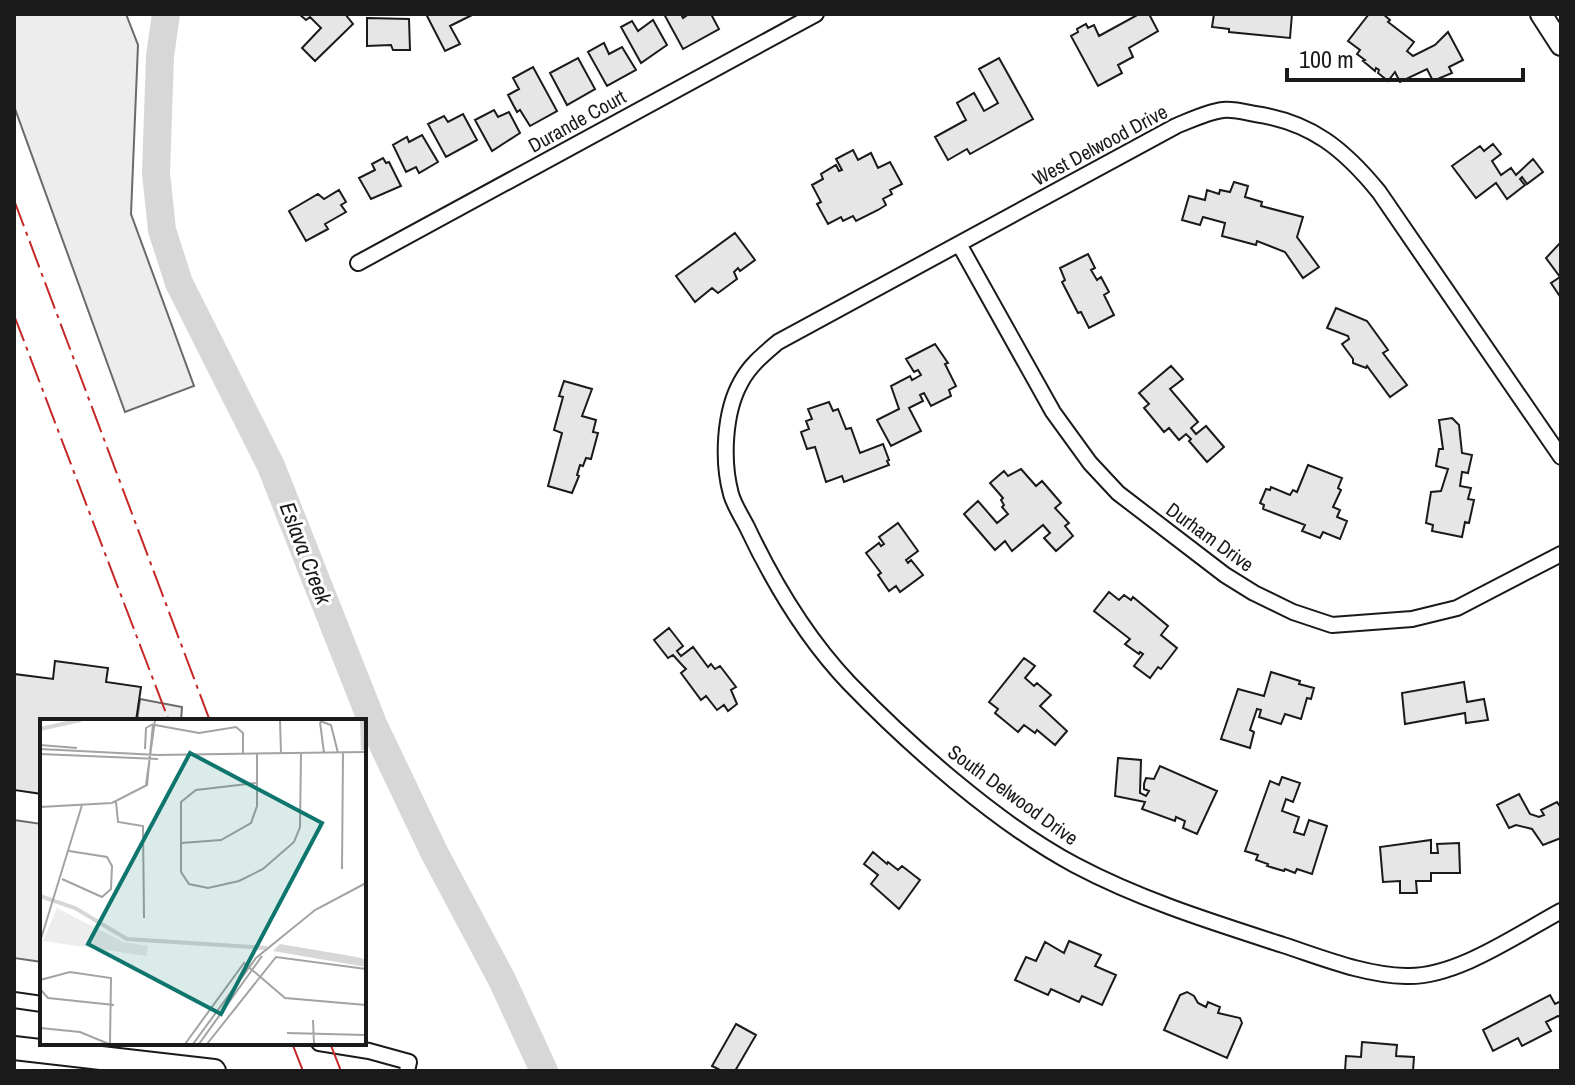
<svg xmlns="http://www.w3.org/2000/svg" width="1575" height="1085" font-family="'Archivo Narrow',sans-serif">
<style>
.built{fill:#ededed;stroke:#6a6a6a;stroke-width:2}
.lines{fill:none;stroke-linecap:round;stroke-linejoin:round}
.river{stroke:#d7d7d7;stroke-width:28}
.building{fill:#e6e6e6;stroke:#1a1a1a;stroke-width:2}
.minor-casing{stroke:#1a1a1a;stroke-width:18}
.secondary-casing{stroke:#1a1a1a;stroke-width:24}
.primary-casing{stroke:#1a1a1a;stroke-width:26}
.minor{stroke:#fff;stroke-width:14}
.secondary{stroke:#fff;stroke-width:20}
.primary{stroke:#fff;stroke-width:22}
.power{stroke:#c62828;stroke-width:2;stroke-dasharray:28 6 4 6;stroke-linecap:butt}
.labels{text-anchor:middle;stroke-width:6;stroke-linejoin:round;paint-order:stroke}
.street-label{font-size:20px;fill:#1a1a1a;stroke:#fff}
.water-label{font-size:22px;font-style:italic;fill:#1a1a1a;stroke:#fff}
.inset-river{fill:none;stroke:#d7d7d7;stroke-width:4}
.inset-road{fill:none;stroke:#a3a3a3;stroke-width:2}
.view{fill:#0f766e;fill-opacity:0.15;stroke:#0f766e;stroke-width:4}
.inset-edge{fill:none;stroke:#1a1a1a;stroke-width:4}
</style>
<rect width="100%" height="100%" fill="#fff"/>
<!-- built -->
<path class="built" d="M14,14H126L138,45L131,214L194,386L125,412L14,106Z
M140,699L182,707L181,721H137Z
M14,820L42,824V962L14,958Z"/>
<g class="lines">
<!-- river -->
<path class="river" d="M166,14L160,56L156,173L162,230L179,283L271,466L373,724L434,852L502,980L544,1071"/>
</g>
<!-- building -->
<path class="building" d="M345,14L353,24L315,61L302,48L321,28L310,17L306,20L299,14Z
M426,14H474L450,26L460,44L445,51Z
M664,14H681L683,18L689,14H711L719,29L683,49Z
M1139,14H1149L1158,31L1129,48L1133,57L1118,65L1122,73L1098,86L1071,36L1078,32L1077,29L1086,24L1088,28L1094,25L1099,36Z
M1292,14L1290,38L1229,32V29L1212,27L1214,14Z
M1369,14H1383L1390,20L1388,22L1414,42L1407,51L1413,56L1435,45L1448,32L1463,60L1449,67L1452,73L1433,81L1427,69L1400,82L1395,72L1388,81L1378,73L1379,70L1376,68L1375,71L1363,61L1365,60L1357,54L1360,50L1348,41Z
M367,18L409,19L410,50H393L391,45L367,46Z
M653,20L667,45L641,63L621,27L632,21L638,31Z
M604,43L609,54L622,47L636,70L607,86L588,52Z
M578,58L595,89L567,105L550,73Z
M999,58L1033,119L970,154L967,149L948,160L935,137L966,120L957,103L974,93L984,111L998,103L979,69Z
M533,67L557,111L530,126L520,110L517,112L508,95L519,89L513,78Z
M494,110L498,117L509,112L520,133L492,151L475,120Z
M463,114L477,140L446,157L428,124L444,116L448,122Z
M422,135L438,162L419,173L416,167L406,172L393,145L407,137L409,142Z
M1493,144L1501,154L1492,161L1501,175L1511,168L1516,175L1533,159L1543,172L1527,184L1522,177L1520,179L1525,185L1507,199L1496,183L1476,198L1452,166L1480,146L1484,151Z
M853,150L858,160L871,153L878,168L890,162L902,184L890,190L892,194L883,199L886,205L878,210L856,221L853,216L843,221L841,217L828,224L817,204L821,202L812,185L823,179L821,174L836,165L839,171L842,170L836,159Z
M383,158L386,163L389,162L401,186L371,199L359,178L375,170L372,164Z
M1234,182L1248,186L1245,197L1262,202L1261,206L1303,217L1297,237L1319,267L1303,278L1285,252L1257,241L1256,245L1222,236L1225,223L1203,217L1200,225L1182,220L1189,196L1205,200L1207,190L1219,194L1220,190L1230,192Z
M339,190L346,202L341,205L346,212L325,224L328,229L306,241L289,211L318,194L324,199Z
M735,233L755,260L740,271L738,268L734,272L737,279L718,293L712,288L695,302L676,276Z
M1561,242V298L1551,283L1560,277L1546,258Z
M1088,254L1095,268L1091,270L1097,280L1101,277L1109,292L1104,295L1114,315L1089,328L1081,312L1078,313L1062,282L1065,280L1060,268Z
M1336,308L1367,321L1388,350L1383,353L1407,385L1390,397L1367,366L1366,368L1353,363V359L1342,344L1349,339L1348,336L1327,328Z
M935,344L948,363L945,364L956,386L949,390L951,396L931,406L924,393L920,395L923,401L909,408L921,431L891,446L877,420L899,409L891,386L910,376L912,380L921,375L918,370L914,372L906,359Z
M1171,366L1183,379L1170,389L1198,422L1191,428L1196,434L1206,426L1224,447L1207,462L1189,441L1191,439L1186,434L1179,440L1169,428L1164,432L1144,408L1149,404L1139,393Z
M564,381L592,389L582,416L596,420L593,432L598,433L591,459L586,458L583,466L580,465L577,475L579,476L572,493L548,486L562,433L554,430L563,397L559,396Z
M829,402L833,411L838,409L846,429L851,428L860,453L883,444L889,460L887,461L889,465L844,482L842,476L826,482L815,447L807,449L801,432L809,429L806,421L812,419L808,409Z
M1452,418L1459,425L1462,453L1472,455L1468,473L1462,472L1460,486L1471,488L1468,499L1474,500L1469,523L1465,522L1462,537L1432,531L1433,525L1426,523L1431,492L1441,491L1448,469L1436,466L1439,449H1443L1439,420Z
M1308,465L1342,478L1338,488L1341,490L1333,507L1340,510L1337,517L1347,521L1340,539L1323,532L1320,538L1302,531L1305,525L1263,509L1264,505L1260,503L1266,489L1270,490L1271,487L1290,495L1293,490L1297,492Z
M1021,469L1036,486L1042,481L1061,503L1055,508L1069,523L1065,526L1073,536L1056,551L1044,538L1050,533L1043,525L1012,551L1005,541L995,550L964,514L978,501L997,523L1008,514L1002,507L1004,505L1001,500L1003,498L990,483L1004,471L1008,476Z
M898,523L918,551L906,560L908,563L911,560L923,575L900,592L896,586L889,591L878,575L881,573L866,553L879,543L881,546L884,544L879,537Z
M1109,592L1119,600L1124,595L1131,600L1133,597L1168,626L1161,635L1177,648L1161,669L1158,667L1150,678L1134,666L1143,654L1140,652L1139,654L1125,644L1130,639L1094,611Z
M669,628L683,646L677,651L681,656L693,647L708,667L711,664L715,669L720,666L736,687L731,690L737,704L728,711L724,705L717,710L706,696L701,700L681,673L686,669L683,666L673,655L668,658L654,640Z
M1024,658L1035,666L1025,678L1034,686L1037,683L1051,695L1040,706L1067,731L1055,745L1037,730L1035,733L1024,725L1018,732L995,713L998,709L989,702Z
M55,661L108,668L106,682L141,687L136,721H42V794L14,790V674L53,679Z
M1271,672L1300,681L1299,684L1314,688L1311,699L1307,698L1301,719L1285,714L1281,724L1259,717L1261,710L1257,709L1250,730L1254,732L1250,748L1221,739L1238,689L1264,696Z
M1464,682L1467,702L1484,699L1488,720L1466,723L1465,713L1405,724L1402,693Z
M1118,758L1141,760L1140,793L1146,796L1149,791L1144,789V784L1146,778L1154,779L1160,766L1217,791L1197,834L1183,828L1185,821L1176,817L1175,821L1142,809L1145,802L1115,796Z
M1282,777L1300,783L1293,802L1286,799L1282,811L1299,817L1294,832L1304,835L1309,820L1327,826L1312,874L1297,869L1295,873L1285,869L1284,871L1267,866L1268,864L1256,860L1258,855L1245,851L1270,781L1279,785Z
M1519,794L1530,814L1539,817L1544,815L1541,810L1557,802L1561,808V838L1543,845L1532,829L1516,825L1509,828L1497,805Z
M1431,840V853H1438L1437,844L1459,843L1460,873H1431V881H1416L1417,893H1400V881L1383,882L1380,847Z
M873,852L887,864L888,862L898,870L902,866L920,880L899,909L871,884L878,875L864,864Z
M1069,941L1101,955L1095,966L1116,975L1102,1005L1082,996L1079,1002L1051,989L1048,995L1015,980L1026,957L1036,961L1045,942L1064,953Z
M1187,992L1194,996L1198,1003L1206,1007L1208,1002L1220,1007L1218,1013L1240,1018L1242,1023L1227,1058L1164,1030L1180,995Z
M1550,995L1555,1004L1559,1002L1561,1005V1018L1558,1016L1546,1022L1551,1031L1522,1046L1518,1038L1493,1051L1483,1030Z
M736,1024L756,1035L735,1071H722L712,1066Z
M1362,1042L1397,1045L1396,1056L1414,1057L1413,1071H1345L1346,1056L1361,1057Z"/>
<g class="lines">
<defs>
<path id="minor" d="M959,244L1053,412L1090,463L1118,493L1225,575L1254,593L1293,612L1332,625L1412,619L1457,608L1561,554
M358,263L816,14
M1561,457L1379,192C1344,149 1311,122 1255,114C1245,112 1233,109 1223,110C1207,112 1191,120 1176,126L778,342C764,354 750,365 741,382C724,412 722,461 731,494C734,505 742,517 747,527C773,582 807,639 849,683C910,746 998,824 1075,865C1141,900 1212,922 1283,945C1323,958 1364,975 1406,976C1456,978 1518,934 1561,911
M14,1000L42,1004
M319,1043L369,1051L409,1062L407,1071"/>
<path id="secondary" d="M1541,14L1561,45"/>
<path id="primary" d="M14,1048L214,1071"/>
</defs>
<!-- minor casing -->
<use href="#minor" class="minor-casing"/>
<!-- secondary casing -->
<use href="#secondary" class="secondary-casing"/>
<!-- primary casing -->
<use href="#primary" class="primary-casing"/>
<!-- minor -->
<use href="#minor" class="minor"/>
<!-- secondary -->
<use href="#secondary" class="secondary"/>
<!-- primary -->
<use href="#primary" class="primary"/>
<!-- power -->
<path class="power" d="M14,200L210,721
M14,315L169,721
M292,1043L303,1071
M330,1043L341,1071"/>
</g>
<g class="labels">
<!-- street labels -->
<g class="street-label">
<text transform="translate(577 121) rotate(-29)" y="7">Durande Court</text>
<text transform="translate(1100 145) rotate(-28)" y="7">West Delwood Drive</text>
<text transform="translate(1210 537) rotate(36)" y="7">Durham Drive</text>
<text transform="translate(1013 795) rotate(36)" y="7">South Delwood Drive</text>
</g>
<!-- water labels -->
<g class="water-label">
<text transform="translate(306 553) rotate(69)" y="8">Eslava Creek</text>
</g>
</g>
<!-- overview -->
<g transform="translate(40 719)">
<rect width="326" height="326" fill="#fff"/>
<path d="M17,189L83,223L108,227L107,237L3,222Z" fill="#ededed"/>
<path d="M240,225L317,238L326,241V248L233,232Z" fill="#d7d7d7"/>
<path class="inset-river" d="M322,1L323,31M0,10L41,1M0,177L35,189L87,220L227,229"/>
<path class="inset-road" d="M240,1L241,34M280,2L291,6L298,34M280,3L284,34M115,6L159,14L196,8L203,14V34M0,26L37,29M0,30L118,36L326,33M105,30L106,9L113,5M0,35L118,40M217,64L156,71L141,83V153L149,165L168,169L199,162L223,150L254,123L260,108L261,34M106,66L115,1M76,83L78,103L103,107L104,199M0,88L72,84L107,66L113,5M141,124L181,121L211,104L217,87V34M302,150L303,34M22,160L62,178L71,170L72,147L67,138L29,132M0,223L42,86M0,261L30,253L71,259L70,325M0,270L8,279L74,286M273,301L274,325M0,309L40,313L69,325M247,314L326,316M145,325L204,244L245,279L326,286M153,325L216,239L275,191L326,164M158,325H229M159,325L222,237M167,325L236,238L326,250"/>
<path class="view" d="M150,34L282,104L181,295L48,225Z"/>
<rect width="326" height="326" class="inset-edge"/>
</g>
<!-- border -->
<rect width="1575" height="1085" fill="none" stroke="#1a1a1a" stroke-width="32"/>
<!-- scale -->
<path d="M1287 68v12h236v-12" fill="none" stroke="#1a1a1a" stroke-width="4"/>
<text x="1299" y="68" font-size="24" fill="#1a1a1a" stroke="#ffffff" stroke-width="6" paint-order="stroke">100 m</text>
</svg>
